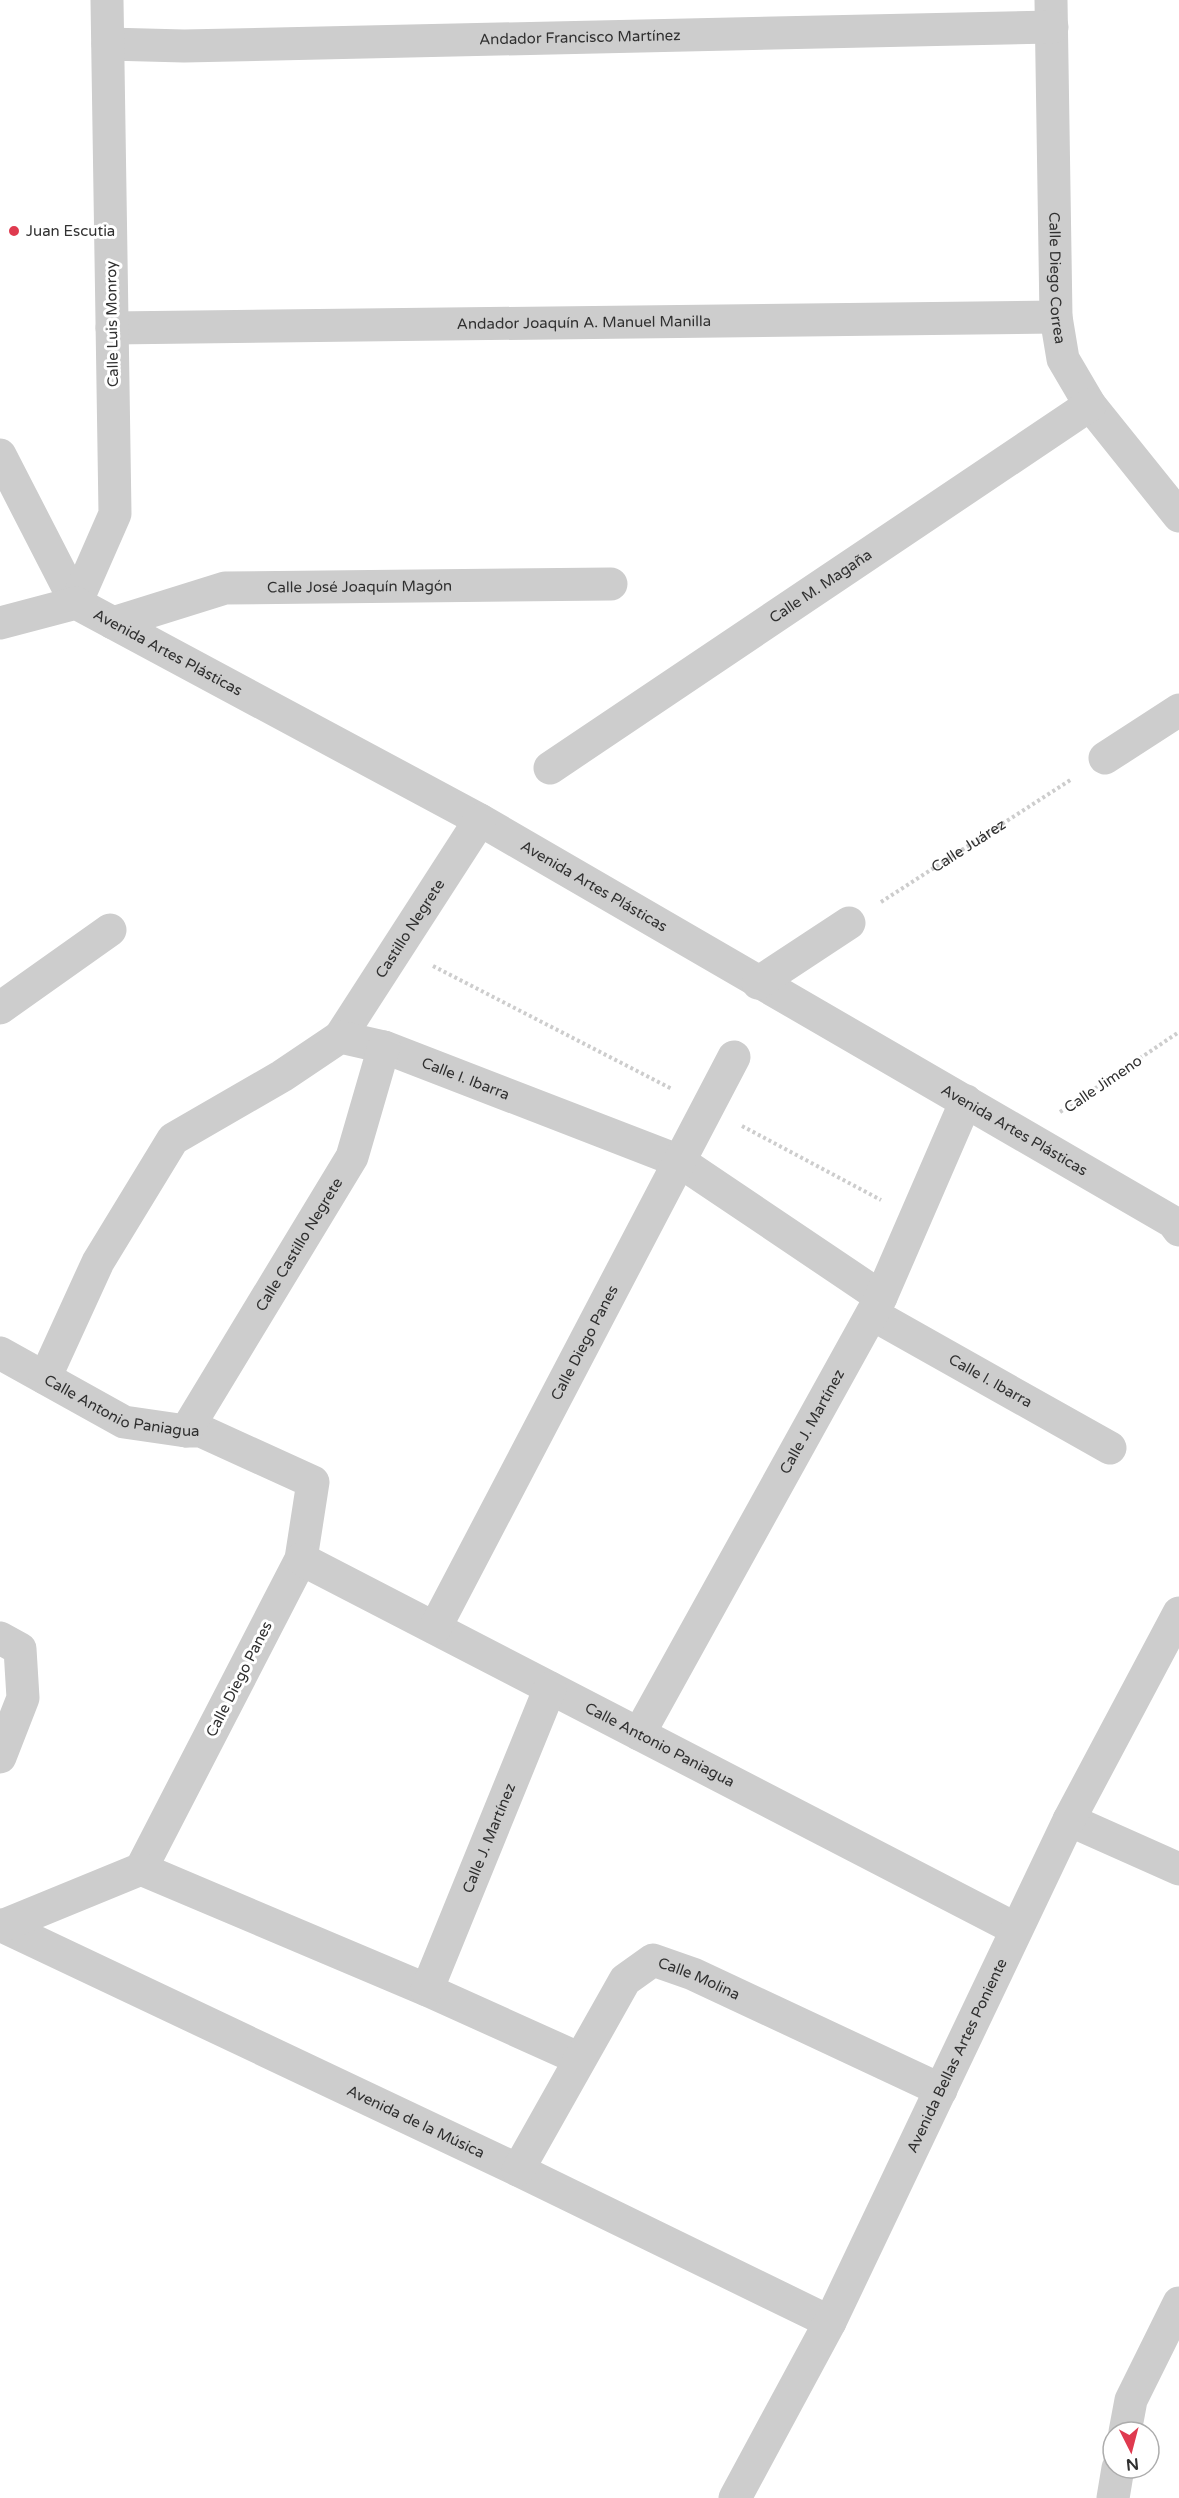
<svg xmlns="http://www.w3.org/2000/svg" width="1179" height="2498" font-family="'Varela Round',sans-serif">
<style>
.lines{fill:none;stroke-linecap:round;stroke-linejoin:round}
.path{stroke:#cdcdcd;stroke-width:4;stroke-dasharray:3 3;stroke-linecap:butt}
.minor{stroke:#cdcdcd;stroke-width:33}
.poi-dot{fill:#df3a4f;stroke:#fff;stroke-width:2}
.labels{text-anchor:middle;stroke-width:6;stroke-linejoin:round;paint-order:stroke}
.street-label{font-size:15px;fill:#303030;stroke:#fff}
.poi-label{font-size:15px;fill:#303030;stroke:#fff;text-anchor:start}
</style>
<rect width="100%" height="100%" fill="#fff"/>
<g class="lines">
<!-- path -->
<g class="path">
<path id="s1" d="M881,902L1072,779"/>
<path d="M433,966L672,1089"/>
<path d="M1060,1112L1179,1032"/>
<path d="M742,1126L881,1200"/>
</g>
<!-- minor -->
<g class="minor">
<path id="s2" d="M1051,0L1056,317L1063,359L1090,405L1179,516"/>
<path id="s3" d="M108,44L184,46L1052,27"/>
<path id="s4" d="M112,328L1056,317"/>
<path d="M0,455L76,603"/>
<path d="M76,603L115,514L107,0"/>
<path id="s5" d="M0,623L76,603L480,820L1173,1222L1179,1230"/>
<path id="s6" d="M113,623L225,588L611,584"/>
<path d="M1105,758L1179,710"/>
<path id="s7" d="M550,768L1090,405"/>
<path d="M758,983L849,923"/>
<path d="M0,1008L110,930"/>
<path id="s8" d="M340,1037L480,820"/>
<path id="s9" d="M872,1314L1110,1448"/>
<path id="s10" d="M0,1353L124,1422L186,1431H201L313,1482L301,1559L141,1869"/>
<path id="s11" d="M45,1378L98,1262L173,1139L282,1076L340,1037L384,1047L679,1161L881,1297"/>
<path id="s12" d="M186,1431L352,1157L384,1047"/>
<path id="s13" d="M301,1559L1016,1929"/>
<path id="s14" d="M435,1628L734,1057"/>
<path d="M0,1638L20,1649L23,1698L0,1757"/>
<path id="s15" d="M639,1734L881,1297L966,1101"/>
<path d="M1069,1820L1179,1869"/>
<path id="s16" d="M0,1925L518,2170L830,2322"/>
<path d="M2,1926L141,1869L427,1990L580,2059"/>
<path id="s17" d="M427,1990L550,1688"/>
<path id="s18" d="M518,2170L625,1980L653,1960L693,1974L941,2090"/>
<path d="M1125,2432L1131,2400L1179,2303"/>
<path id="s19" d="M735,2498L830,2322L1069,1820L1179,1613"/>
<path d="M1113,2498L1118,2468"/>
</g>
</g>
<!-- markers -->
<circle class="poi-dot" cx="14" cy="231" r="6"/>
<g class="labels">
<!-- street labels -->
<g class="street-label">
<text dy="5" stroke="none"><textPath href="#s3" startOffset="472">Andador Francisco Martínez</textPath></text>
<text dy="5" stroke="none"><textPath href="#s2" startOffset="278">Calle Diego Correa</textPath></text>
<text dy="5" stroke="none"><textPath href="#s4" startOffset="472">Andador Joaquín A. Manuel Manilla</textPath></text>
<text transform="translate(112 324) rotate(-91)" y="5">Calle Luis Monroy</text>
<text dy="5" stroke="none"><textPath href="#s6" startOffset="252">Calle José Joaquín Magón</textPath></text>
<text dy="5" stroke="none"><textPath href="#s7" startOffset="326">Calle M. Magaña</textPath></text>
<text dy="5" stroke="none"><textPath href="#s5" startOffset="183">Avenida Artes Plásticas</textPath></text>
<text dy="5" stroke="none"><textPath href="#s1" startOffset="104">Calle Juárez</textPath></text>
<text dy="5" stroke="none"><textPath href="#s5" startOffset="669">Avenida Artes Plásticas</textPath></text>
<text dy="5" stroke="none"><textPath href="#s8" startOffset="129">Castillo Negrete</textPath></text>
<text dy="5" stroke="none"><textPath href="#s11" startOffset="600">Calle I. Ibarra</textPath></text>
<text transform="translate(1103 1084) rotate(-34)" y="5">Calle Jimeno</text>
<text dy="5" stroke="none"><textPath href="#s5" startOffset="1155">Avenida Artes Plásticas</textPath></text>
<text dy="5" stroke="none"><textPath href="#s12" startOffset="218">Calle Castillo Negrete</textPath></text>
<text dy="5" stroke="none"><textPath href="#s14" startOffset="322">Calle Diego Panes</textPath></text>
<text dy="5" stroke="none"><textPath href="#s9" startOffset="136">Calle I. Ibarra</textPath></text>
<text dy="5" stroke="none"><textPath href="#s10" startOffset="135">Calle Antonio Paniagua</textPath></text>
<text dy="5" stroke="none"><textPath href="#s15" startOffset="357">Calle J. Martínez</textPath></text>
<text transform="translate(239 1679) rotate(-63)" y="5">Calle Diego Panes</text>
<text dy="5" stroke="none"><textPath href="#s13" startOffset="404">Calle Antonio Paniagua</textPath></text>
<text dy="5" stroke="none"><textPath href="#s17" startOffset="164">Calle J. Martínez</textPath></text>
<text dy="5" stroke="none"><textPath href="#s18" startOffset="302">Calle Molina</textPath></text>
<text dy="5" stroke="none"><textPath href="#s19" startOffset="495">Avenida Bellas Artes Poniente</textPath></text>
<text dy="5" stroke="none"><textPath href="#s16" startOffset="460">Avenida de la Música</textPath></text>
</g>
<!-- poi labels -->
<g class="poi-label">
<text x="26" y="236">Juan Escutia</text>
</g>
</g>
<!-- north arrow -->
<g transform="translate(1131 2450) rotate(174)"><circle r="28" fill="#ffffff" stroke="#acacac" stroke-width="1.5"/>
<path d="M0-4.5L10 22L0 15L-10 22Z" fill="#df3a4f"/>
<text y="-9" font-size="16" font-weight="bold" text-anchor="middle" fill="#303030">N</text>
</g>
</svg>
